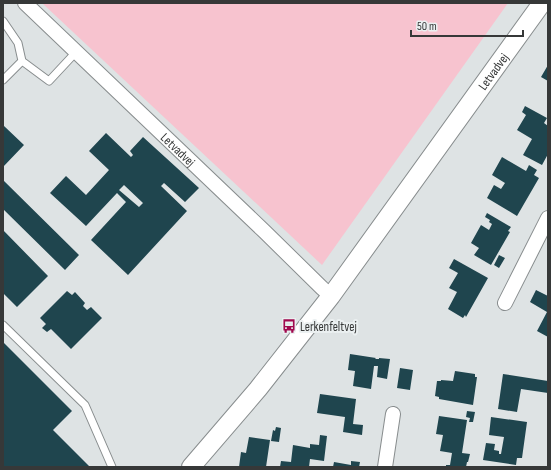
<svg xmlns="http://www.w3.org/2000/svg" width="551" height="470" font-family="'Sofia Sans Condensed',sans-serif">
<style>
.green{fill:#f7c3cf}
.building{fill:#1f454e;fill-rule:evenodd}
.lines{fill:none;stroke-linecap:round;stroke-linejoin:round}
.service-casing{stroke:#888d8e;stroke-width:9}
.minor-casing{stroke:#888d8e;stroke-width:16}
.tertiary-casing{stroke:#888d8e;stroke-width:20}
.service{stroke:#fff;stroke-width:7}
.minor{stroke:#fff;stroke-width:14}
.tertiary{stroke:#fff;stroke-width:18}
.labels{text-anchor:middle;stroke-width:4;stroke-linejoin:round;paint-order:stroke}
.street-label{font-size:13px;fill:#363838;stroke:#ebf0f1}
.poi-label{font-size:13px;fill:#363838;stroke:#ebf0f1;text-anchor:start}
</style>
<rect width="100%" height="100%" fill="#dee3e4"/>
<!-- green -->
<path class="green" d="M42,3H508L322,265Z"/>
<!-- building -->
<path class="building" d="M548,65V81L541,77Z
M525,106L547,118L544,123L548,126V154L542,165L523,155L532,139L517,130L526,115L522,112Z
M4,126L24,145L3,167V127Z
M106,133L131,157L133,155L130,151L143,137L199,188L185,202L164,183L161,186L187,211L128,275L91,240L126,202L117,193L86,226L50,193L66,176L86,195L109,170L89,151ZM124,185L143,203L139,207L119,190Z
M502,157L526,171L529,165L537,170L534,175L539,178L517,216L487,198L494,185L501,189L505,183L492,175Z
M3,180L79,255L65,270L3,209Z
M487,213L511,227L508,231L510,232L491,265L474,255L479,248L471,243L481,225L489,230L492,224L489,222L490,220L485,217Z
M3,230L48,276L17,307L3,293Z
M499,255L505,258L499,268L494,265Z
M454,259L488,278L466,317L465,315L463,318L448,309L457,292L449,288L458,273L449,268Z
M536,290L548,296V337L537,331L547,312L530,302Z
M67,291L72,295L75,292L85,303L83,306L87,310L91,307L102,318L71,349L51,329L47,332L42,328L46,324L40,318Z
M3,342L72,411L53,430L90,467H3Z
M350,354L376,358L375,359H379V358L390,359L387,379L377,377L378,366H374L371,389L353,386L355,371L348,370Z
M400,368L413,370L410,390L397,388Z
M455,371L475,374V377H477L473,405L439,399V397L435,396L437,381H441V380L453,381Z
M503,374L548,381V393L521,389L517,412L498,409Z
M320,394L356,399L353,424L363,425L362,435L343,432L345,417L317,413Z
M467,411L475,412L473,422H469L470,418L466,417Z
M439,416L467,420L462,453L470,454L468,462H467L466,467H446V465H450L452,453L440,451L443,435L436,434Z
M491,417L527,422L522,458H517L516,465L483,460L486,443L495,444L494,450L499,451V454H501L504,437L489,435Z
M276,427L281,428L279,442L271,441L273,430L275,431Z
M320,435L327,436L324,461L310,459L309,467H280L281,461L291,462L293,445L310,448V444L319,445Z
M249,437L270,440L266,467H239L241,452L246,453Z
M351,461L360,462L359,467H333L334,462L351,465Z"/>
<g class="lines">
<defs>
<path id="service" d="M3,21L18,43L22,61L3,80
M22,61L49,81L77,51
M3,325L85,405L112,467"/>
<g id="minor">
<path id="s1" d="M25,3L265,232L322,288L331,296"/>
<path d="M505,303L548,218"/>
<path d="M385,467L393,414"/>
</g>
<g id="tertiary">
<path id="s2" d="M191,467L258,389L331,296L542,3"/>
</g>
</defs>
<!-- service casing -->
<use href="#service" class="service-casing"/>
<!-- minor casing -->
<use href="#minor" class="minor-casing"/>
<!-- tertiary casing -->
<use href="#tertiary" class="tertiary-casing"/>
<!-- service -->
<use href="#service" class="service"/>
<!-- minor -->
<use href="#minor" class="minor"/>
<!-- tertiary -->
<use href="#tertiary" class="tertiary"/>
</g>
<!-- icons -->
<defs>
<symbol id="bus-bare" viewBox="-9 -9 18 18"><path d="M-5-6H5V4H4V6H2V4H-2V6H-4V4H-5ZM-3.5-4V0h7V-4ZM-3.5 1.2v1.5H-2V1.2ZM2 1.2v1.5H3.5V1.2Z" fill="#a0094e" stroke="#ebf0f1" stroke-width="2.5" paint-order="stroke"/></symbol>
</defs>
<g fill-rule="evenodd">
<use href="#bus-bare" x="279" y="316" width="20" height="20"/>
</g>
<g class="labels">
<!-- street labels -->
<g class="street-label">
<text dy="5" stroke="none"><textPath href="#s2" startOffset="498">Letvadvej</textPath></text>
<text dy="5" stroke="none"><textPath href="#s1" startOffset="212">Letvadvej</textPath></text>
</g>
<!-- poi labels -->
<g class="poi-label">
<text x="300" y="331">Lerkenfeltvej</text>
</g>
</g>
<!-- border -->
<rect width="551" height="470" fill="none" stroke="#363838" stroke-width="8"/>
<!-- scale -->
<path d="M411 30v6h112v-6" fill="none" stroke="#363838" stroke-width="2"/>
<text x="417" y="30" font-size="12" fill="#363838" stroke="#ebf0f1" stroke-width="3" paint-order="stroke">50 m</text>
</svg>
